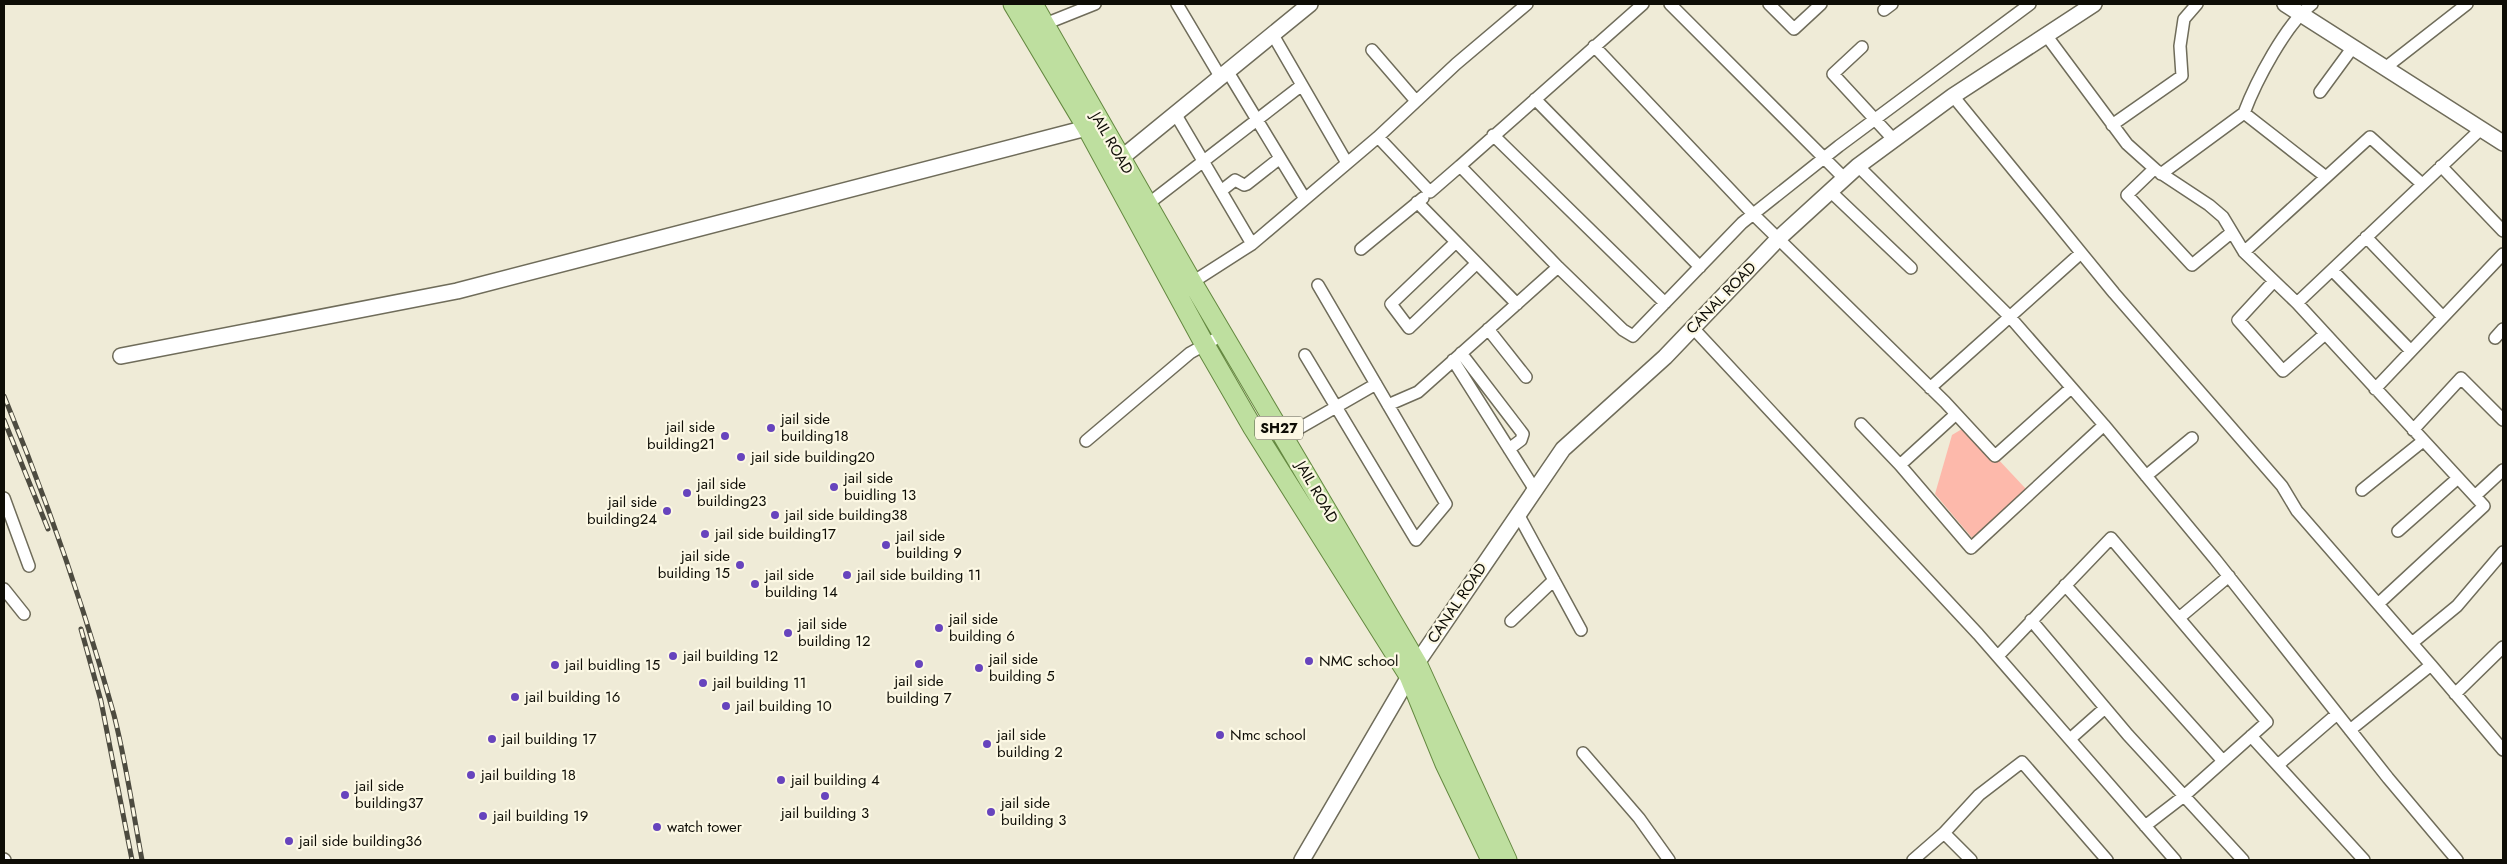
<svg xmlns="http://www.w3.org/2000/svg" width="2507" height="864" font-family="Jost,sans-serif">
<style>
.green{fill:#fdb9ab}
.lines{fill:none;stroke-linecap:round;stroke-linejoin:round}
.minor-casing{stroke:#6f6c5a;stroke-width:14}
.tertiary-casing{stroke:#6f6c5a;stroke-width:18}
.primary-casing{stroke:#648840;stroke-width:21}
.minor{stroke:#fff;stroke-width:11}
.tertiary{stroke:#fff;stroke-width:15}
.primary{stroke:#bedf9f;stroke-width:19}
.rail-casing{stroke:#4d4b40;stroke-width:5}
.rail{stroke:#fcf8e4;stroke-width:3;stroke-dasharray:9;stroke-linecap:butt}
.poi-dot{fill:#6744bd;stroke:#fcf8e4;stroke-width:2}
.labels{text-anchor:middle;stroke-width:4.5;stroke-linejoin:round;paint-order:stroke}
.shield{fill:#fcf8e4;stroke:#555449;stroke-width:1}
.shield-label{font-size:14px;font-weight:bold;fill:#0e0d06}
.street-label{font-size:15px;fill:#0e0d06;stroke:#fcf8e4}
.poi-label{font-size:15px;fill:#0e0d06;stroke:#fcf8e4;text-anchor:start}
</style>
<rect width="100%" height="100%" fill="#efebd7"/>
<!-- green -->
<path class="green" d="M1967,426L2026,489L1973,539L1935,494L1952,435Z"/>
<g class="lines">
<defs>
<path id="minor" d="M1177,4L1221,78
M1670,4L1844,178
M1769,4L1794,29L1821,4
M1884,10L1892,4
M1045,24L1095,4
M1273,35L1347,163
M2046,35L2127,144L2156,170L2209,205L2223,217L2244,252L2297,303L2484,506L2378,604
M1594,46L1753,214L1945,402L1995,456L2071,388
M1862,47L1833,74L1893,139
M1372,50L1416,101
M2385,68L2467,4
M1228,72L1305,199
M2320,92L2353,47
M1953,96L2114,293L2282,486L2297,511L2431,665L2350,730
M1535,99L1700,267
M2244,113C2256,81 2286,24 2312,4
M1176,115L1252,244
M2112,125L2182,76L2180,46L2184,19L2197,4
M1493,135L1665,303
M1378,137L1456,64L1527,4
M1460,166L1643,4
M1858,166L2010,317L2104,425L2215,559L2388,778L2457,860
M2441,166L2503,231
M2154,169L2127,195L2192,265L2232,232
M2161,174L2244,113L2326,177
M1221,191L1235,180L1244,185L1247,184L1280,158
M1830,191L1911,268
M1417,202L1517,304
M1148,204L1302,85
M2366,237L2443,317
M1456,242L1391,304L1409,328L1477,263
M1361,249L1423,198
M2244,252L2370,137L2422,184
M2332,270L2411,351
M2274,281L2238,320L2283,371L2325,334
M1188,285L1252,244L1378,137L1430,192L1460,166L1558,267L1623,330L1633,336L1742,223L1839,146L2030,4
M2297,303L2481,129
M1693,328L1978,634L2175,860
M1488,329L1526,377
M2495,338L2503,329
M1461,353L1523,434L1521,440L1509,449
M1305,355L1416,540L1446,504L1318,285
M1453,360L1535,490
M1930,388L2081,253
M2375,389L2503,254
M1388,405L1418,392L1558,267
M1861,424L1900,465L1971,548L2104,425
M2413,430L2461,378L2503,420
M1284,437L1376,384
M1086,441L1190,353L1224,334
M1900,465L1956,414
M2146,476L2192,438
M2362,490L2423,441
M2475,496L2503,470
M4,498L29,566
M1518,514L1581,630
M2398,531L2458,478
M2065,585L2223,761
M4,589L24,614
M2179,618L2229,576
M2031,620L2128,735L2243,860
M1511,621L1554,580
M2412,643L2457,606L2503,552
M1998,656L2111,538L2267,722L2184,796L2145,826
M2431,665L2503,750
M2455,694L2503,647
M2251,736L2364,860
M2070,739L2105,708
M1583,753L1639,818L1669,860
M2278,765L2337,714
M1944,833L1971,860
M4,859L5,860
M1913,860L1944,833L1979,795L2022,762L2107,860"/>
<path id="tertiary" d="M2285,4L2503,143
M1114,164L1310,4
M121,356L457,291L1098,125
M1302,860L1417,663L1563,449L1665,357L1778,239L1858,166L1953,96L2094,4"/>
<path id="primary" d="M1013,4L1087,128L1205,345L1253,428L1409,676L1445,764L1491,860
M1033,4L1192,282L1417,663L1507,860"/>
</defs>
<!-- minor casing -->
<use href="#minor" class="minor-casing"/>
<!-- tertiary casing -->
<use href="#tertiary" class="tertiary-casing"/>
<!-- primary casing -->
<use href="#primary" class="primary-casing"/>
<!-- minor -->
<use href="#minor" class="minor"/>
<!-- tertiary -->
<use href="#tertiary" class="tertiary"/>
<!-- primary -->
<use href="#primary" class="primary"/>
<defs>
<path id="rail" d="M4,396C47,500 84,606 114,715C126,762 133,812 142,860
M4,420L48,529
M81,629L101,701L132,860"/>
</defs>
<!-- rail casing -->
<use href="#rail" class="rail-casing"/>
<!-- rail -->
<use href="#rail" class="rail"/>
</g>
<!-- markers -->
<g class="poi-dot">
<circle cx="771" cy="428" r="5"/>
<circle cx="725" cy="436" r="5"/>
<circle cx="741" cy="457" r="5"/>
<circle cx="834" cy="487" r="5"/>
<circle cx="687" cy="493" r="5"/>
<circle cx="667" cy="511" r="5"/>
<circle cx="775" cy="515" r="5"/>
<circle cx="705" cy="534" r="5"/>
<circle cx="886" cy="545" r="5"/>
<circle cx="740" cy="565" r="5"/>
<circle cx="847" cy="575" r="5"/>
<circle cx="755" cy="584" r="5"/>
<circle cx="939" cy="628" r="5"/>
<circle cx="788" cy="633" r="5"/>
<circle cx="673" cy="656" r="5"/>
<circle cx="1309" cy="661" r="5"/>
<circle cx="919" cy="664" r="5"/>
<circle cx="555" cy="665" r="5"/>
<circle cx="979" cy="668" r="5"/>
<circle cx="703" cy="683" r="5"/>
<circle cx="515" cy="697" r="5"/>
<circle cx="726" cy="706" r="5"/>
<circle cx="1220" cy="735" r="5"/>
<circle cx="492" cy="739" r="5"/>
<circle cx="987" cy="744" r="5"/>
<circle cx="471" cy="775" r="5"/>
<circle cx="781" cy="780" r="5"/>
<circle cx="345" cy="795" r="5"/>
<circle cx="825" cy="796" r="5"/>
<circle cx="991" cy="812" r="5"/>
<circle cx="483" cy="816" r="5"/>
<circle cx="657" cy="827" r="5"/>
<circle cx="289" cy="841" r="5"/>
</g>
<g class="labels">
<!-- shield labels -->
<rect class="shield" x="1255" y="416.5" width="48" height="23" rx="4"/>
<g class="shield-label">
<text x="1279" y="433">SH27</text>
</g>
<!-- street labels -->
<g class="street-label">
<text transform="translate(1112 143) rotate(60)" y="5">JAIL ROAD</text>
<text transform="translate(1721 298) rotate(-46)" y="5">CANAL ROAD</text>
<text transform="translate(1317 492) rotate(60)" y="5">JAIL ROAD</text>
<text transform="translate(1457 603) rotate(-56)" y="5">CANAL ROAD</text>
</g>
<!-- poi labels -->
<g class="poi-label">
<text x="781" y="424">jail side<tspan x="781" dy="17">building18</tspan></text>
<text x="715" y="432" text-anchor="end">jail side<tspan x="715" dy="17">building21</tspan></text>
<text x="751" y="462">jail side building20</text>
<text x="844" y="483">jail side<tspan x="844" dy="17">buidling 13</tspan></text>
<text x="697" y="489">jail side<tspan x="697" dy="17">building23</tspan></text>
<text x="657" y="507" text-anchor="end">jail side<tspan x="657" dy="17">building24</tspan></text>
<text x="785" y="520">jail side building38</text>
<text x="715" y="539">jail side building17</text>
<text x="896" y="541">jail side<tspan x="896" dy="17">building 9</tspan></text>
<text x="730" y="561" text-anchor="end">jail side<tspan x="730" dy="17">building 15</tspan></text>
<text x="765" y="580">jail side<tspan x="765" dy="17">building 14</tspan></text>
<text x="857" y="580">jail side building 11</text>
<text x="949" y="624">jail side<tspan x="949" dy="17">building 6</tspan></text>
<text x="798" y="629">jail side<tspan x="798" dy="17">building 12</tspan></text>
<text x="683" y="661">jail building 12</text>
<text x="989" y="664">jail side<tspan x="989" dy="17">building 5</tspan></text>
<text x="1319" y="666">NMC school</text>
<text x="565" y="670">jail buidling 15</text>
<text x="919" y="686" text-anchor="middle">jail side<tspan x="919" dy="17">building 7</tspan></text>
<text x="713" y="688">jail building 11</text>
<text x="525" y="702">jail building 16</text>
<text x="736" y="711">jail building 10</text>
<text x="997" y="740">jail side<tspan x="997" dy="17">building 2</tspan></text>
<text x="1230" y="740">Nmc school</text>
<text x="502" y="744">jail building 17</text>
<text x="481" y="780">jail building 18</text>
<text x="791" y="785">jail building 4</text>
<text x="355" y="791">jail side<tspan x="355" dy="17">building37</tspan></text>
<text x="1001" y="808">jail side<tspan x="1001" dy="17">building 3</tspan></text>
<text x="825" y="818" text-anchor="middle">jail building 3</text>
<text x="493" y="821">jail building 19</text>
<text x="667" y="832">watch tower</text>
<text x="299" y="846">jail side building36</text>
</g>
</g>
<!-- border -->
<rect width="2507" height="864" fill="none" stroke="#0e0d06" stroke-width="10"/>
</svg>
